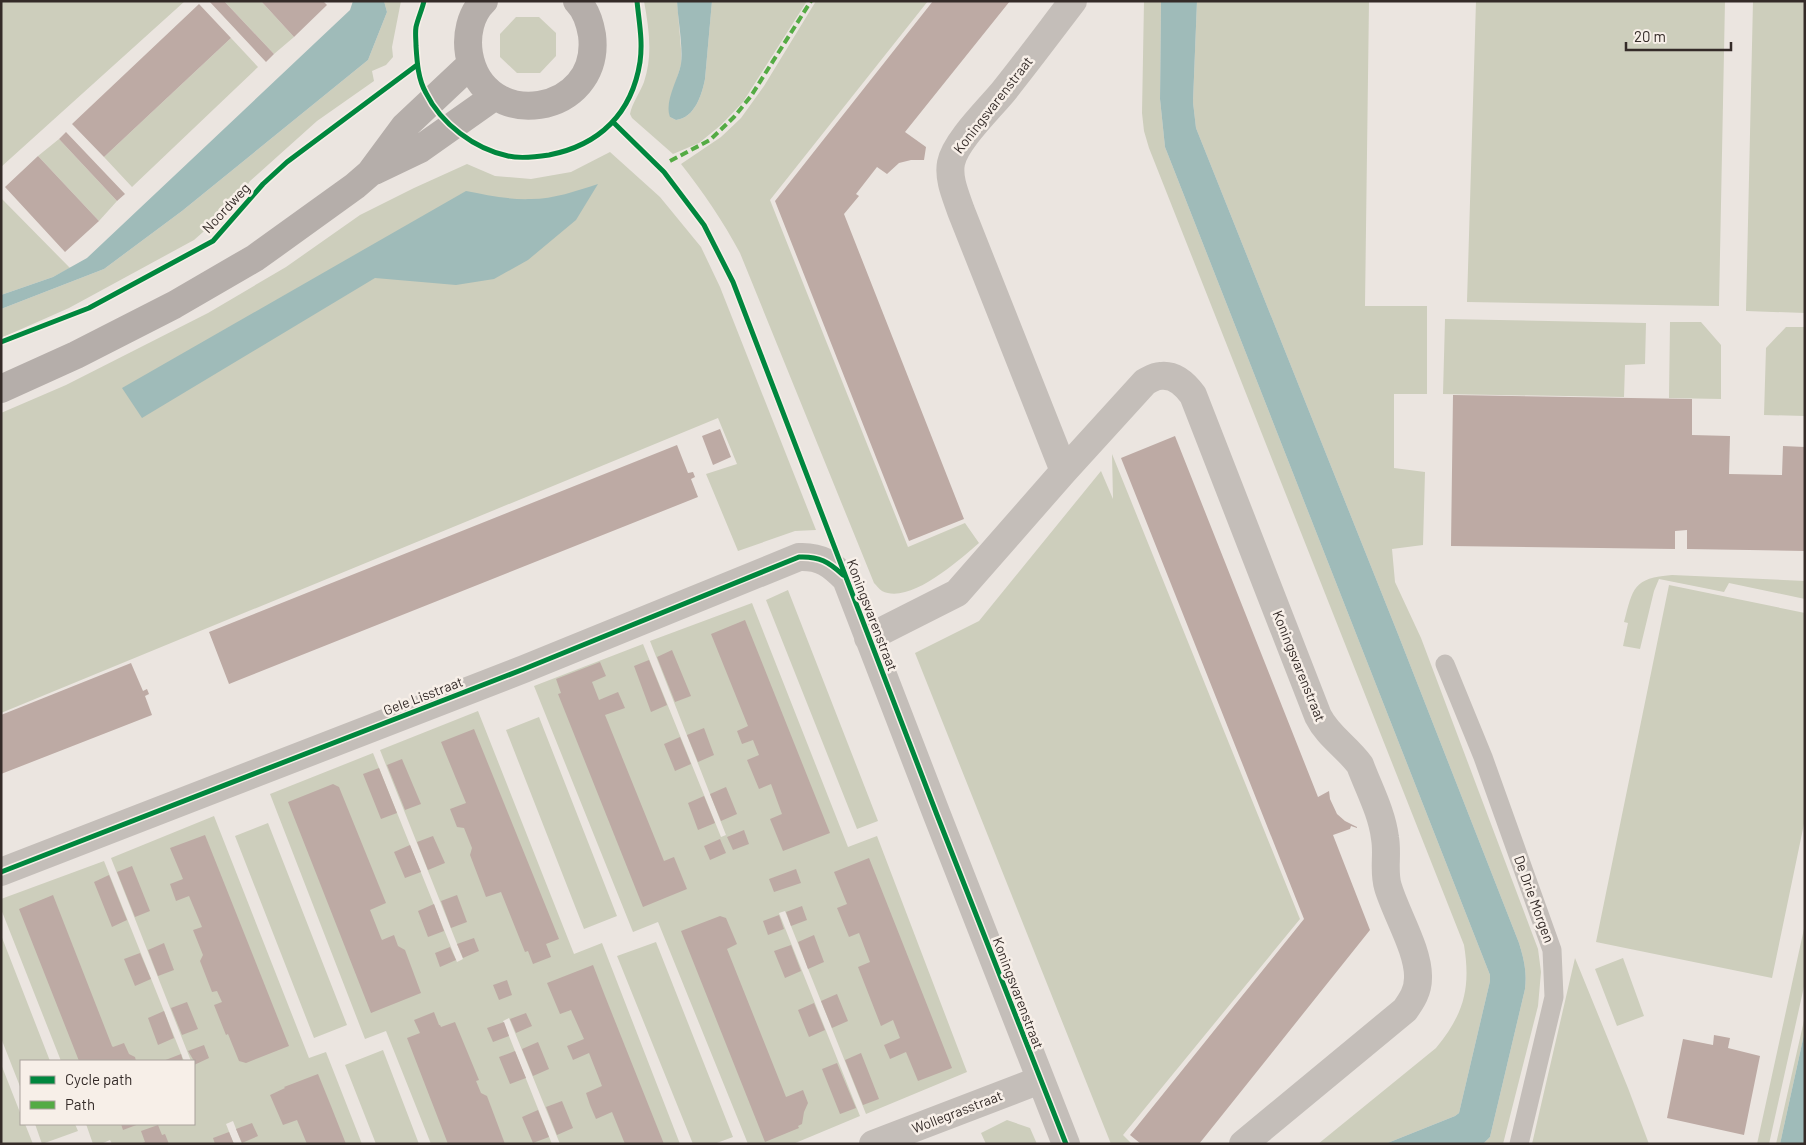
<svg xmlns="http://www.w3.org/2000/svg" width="1806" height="1145" font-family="Barlow,sans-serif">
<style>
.green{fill:#cdcebc}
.water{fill:#9fbbb9}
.building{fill:#bdaaa4}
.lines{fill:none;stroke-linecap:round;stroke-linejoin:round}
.lane{stroke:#c4beb9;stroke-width:19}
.street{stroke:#c4beb9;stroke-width:28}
.secondary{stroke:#b5aeaa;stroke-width:28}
.quiet{stroke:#54ab44;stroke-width:4;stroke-dasharray:8 4;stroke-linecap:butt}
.cycleway-casing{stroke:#f7efe8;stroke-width:8}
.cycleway{stroke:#00873e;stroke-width:5}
.labels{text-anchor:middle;stroke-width:5;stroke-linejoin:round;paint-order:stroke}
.street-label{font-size:14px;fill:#342b28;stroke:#f7efe8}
</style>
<rect width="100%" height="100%" fill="#ebe5e0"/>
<!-- green -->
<path class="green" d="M1,1H185L1,167Z
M224,1H261L294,37L274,54Z
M384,1H401L392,47L393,57L386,65L372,71L374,81L317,121L250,181L237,202L194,240L69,308L1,338V309L104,269L182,211L368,60L387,12Z
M644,1H677L681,49V65L670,101V117L676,120C695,118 702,94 705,79L712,1H807L743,102L721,125L699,143L673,154L632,118L630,114C632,103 640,93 644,82C653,55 649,29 644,1Z
M816,1H928L770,200L908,547L965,523L979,543C959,560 910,605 882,591C879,589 876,585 874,583L740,253C723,221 703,192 681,164L721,137L741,118L764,86Z
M1144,1H1161L1160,99L1165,147L1490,975V981L1459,1113L1455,1116L1385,1144H1318L1436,1048C1464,1014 1471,988 1464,945L1149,148L1144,131L1142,113Z
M1197,1H1369L1365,306H1427V394H1394V468L1425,472L1423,545L1392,549L1395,582L1421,638L1538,949L1541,972L1538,1006L1503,1144H1483L1490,1137L1525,989C1527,972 1524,959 1519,943L1398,634L1196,128L1193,102Z
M1476,1H1725L1719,306L1467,302Z
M1753,1H1805V313L1746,311Z
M516,17H539L556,33V56L540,73H517L500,57V34Z
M231,38L258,67L132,187L104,157Z
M59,139L117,201L99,221L38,156Z
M610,152L660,197L701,247L720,287L816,530L795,531L738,551L706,474L737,464L718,418L1,713V413L66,385L208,313L286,267L360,215L414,188L467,164L495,176L531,179L571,172Z
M1,198L70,268L53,277L1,295Z
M1445,319L1646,323L1645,364L1625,365L1624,397L1443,394Z
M1670,322H1701L1721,345V399L1669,398Z
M1786,327H1805V416L1764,415L1766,348Z
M1112,454L1300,919L1123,1135L1132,1144H1111L915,653L979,621L1101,471L1113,499Z
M1672,575L1805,581V599L1729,583L1724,592L1659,579L1654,591L1640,649L1623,646L1628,623L1624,622C1633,588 1633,578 1672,575Z
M1669,585L1805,613V819L1772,978L1596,942Z
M788,590L878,821L857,829L766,600Z
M752,603L848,847L877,836L967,1072L866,1114L785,911L779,913L860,1116L793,1144H748L658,922L633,932L534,686L643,644L721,837L726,835L650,641Z
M478,711L574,954L602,943L680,1144H560L509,1018L503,1021L552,1144H431L386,1031L365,1039L270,794L373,753L457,962L463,959L380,750Z
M539,717L617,916L584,929L506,730Z
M214,816L309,1058L326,1052L362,1144H242L233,1121L226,1124L234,1144H112L110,1140L101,1144H93L86,1124H194V1061H191L111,858Z
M268,823L347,1025L314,1038L235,836Z
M104,861L184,1061H61L1,909V899Z
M1805,924V982L1769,1144H1757Z
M1,935L50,1061H21V1089L1,1038Z
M656,942L733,1137L714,1144H693L617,956Z
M1575,958L1628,1088L1649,1144H1532Z
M1623,958L1644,1016L1617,1026L1595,969Z
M1805,1016V1030L1780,1144H1776Z
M383,1050L419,1144H376L345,1065Z
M1,1064L21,1115V1124H25L33,1144H1Z
M1007,1120L1030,1128L1037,1144H986L981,1133Z
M35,1124H75L78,1131L42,1144Z"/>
<!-- water -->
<path class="water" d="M353,1H384L387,12L368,60L182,211L104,269L1,309V295L53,277L87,258L350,10Z
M677,1H712L705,79C702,94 695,118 676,120L670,117C664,101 678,80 681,64C683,44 678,21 677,1Z
M1161,1H1197L1193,102L1196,128L1398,634L1519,943C1524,959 1527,972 1525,989L1490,1137L1483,1144H1385L1455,1116L1459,1113L1490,981V975L1165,147L1160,99Z
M598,184L576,220L528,260L494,279L456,285L375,278L142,418L122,388L466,191C487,195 509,200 531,199C554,199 576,191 598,184Z
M1805,1030V1144H1780Z"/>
<!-- building -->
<path class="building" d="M209,1H224L274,54L266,62Z
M261,1H323L327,5L294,37Z
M933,1H1010L905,132L926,147L924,160H911L899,163L887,174L877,167L856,194L859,196L844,214L964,519L909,541L775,201Z
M199,4L231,38L104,157L72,124Z
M66,132L125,194L117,201L59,139Z
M38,156L99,221L65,252L5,187Z
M1453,395L1692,399V435L1730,436L1729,474L1782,475L1783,446L1805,447V551L1687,549V530L1675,531V549L1451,546Z
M720,429L731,457L713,465L702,436Z
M1175,436L1318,797L1329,791L1330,799L1337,814L1345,821L1357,827V828L1351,826L1350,829L1333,835L1370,930L1199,1144H1141L1130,1135L1304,919L1121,458Z
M677,445L688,473L693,472L695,477L691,479L698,497L229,684L209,632Z
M745,620L830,833L783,851L770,819L782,814L771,784L759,789L747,760L759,755L753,740L742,744L737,731L748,726L711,634Z
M672,650L691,696L675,702L657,657Z
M649,660L667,705L651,712L634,666Z
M600,662L606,676L592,682L599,700L618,692L625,708L605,715L664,861L674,857L687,889L643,907L558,694L561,693L556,679Z
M131,663L143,691L147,689L149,694L145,696L152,715L1,774V715Z
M704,728L714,755L698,762L687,735Z
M474,729L559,939L546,944L551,957L533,964L528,951L525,952L501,892L486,897L470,855L472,848L464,828L457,827L450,809L466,803L441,742Z
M680,737L691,764L675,771L664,744Z
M402,759L421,804L405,810L387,765Z
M379,768L397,813L381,819L363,774Z
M333,784L339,787L386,903L370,910L381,938L382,940L394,935L398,946L405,950L421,993L371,1013L288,802Z
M726,787L737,814L721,821L710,794Z
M704,796L715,823L698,830L688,803Z
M744,830L749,844L733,850L727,837Z
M205,835L289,1046L246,1063L239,1061L228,1034L226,1035L214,1005L222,1002L217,991L212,992L200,961L203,955L193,930L202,927L189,896L176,901L170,884L183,879L170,848Z
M433,836L445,863L428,870L417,842Z
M720,839L726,853L710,860L704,846Z
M410,845L421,872L405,878L394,852Z
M869,858L952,1068L918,1081L906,1052L890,1059L884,1045L900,1038L893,1020L881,1026L858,967L870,962L859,933L849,937L837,908L847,904L834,872Z
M132,866L150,911L135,917L117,872Z
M796,869L801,883L774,892L769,879Z
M109,875L127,920L112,927L94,882Z
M53,895L112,1046L113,1047L124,1043L129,1054L135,1057L136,1061H79L19,909Z
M457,895L467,922L451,928L441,901Z
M434,904L444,931L428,937L418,911Z
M802,906L807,920L791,926L786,912Z
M779,915L784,929L768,935L763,921Z
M720,916L726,918L737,944L727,949L786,1097L803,1090L808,1103L804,1112L802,1124L798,1126L799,1128L765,1142L681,931Z
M814,935L824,962L808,969L798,942Z
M474,938L479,951L463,958L457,944Z
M164,943L174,970L158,976L148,950Z
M791,945L801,971L785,978L774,951Z
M450,947L456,960L440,967L435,953Z
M140,953L151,979L135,986L124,959Z
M593,965L605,996L664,1144H625L612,1112L596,1119L590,1105L586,1093L602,1086L589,1053L573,1060L567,1046L584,1039L571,1010L560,1014L547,983Z
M507,980L512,995L499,1000L493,985Z
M837,994L848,1021L832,1028L821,1001Z
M187,1002L198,1029L182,1035L171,1008Z
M814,1003L825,1030L809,1037L798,1010Z
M164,1011L174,1038L158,1045L148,1018Z
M434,1012L439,1025H440L441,1027L455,1022L479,1080L476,1081L481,1093L487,1096L505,1144H448L407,1038L420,1033L414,1020Z
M526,1013L532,1026L516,1033L510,1019Z
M504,1022L509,1036L493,1042L487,1028Z
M1714,1035L1730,1038L1728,1048L1760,1056L1744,1135L1667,1118L1683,1039L1713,1045Z
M538,1042L549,1069L533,1076L522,1049Z
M204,1045L209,1058L194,1065V1061L188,1051Z
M515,1051L526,1078L510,1084L499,1057Z
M861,1053L879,1099L863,1105L845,1060Z
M181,1054L183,1061H163Z
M837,1063L856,1108L840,1114L822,1069Z
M318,1074L331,1106L346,1144H307L297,1120L283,1125L270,1095L285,1088L284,1087Z
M562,1101L573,1128L557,1135L546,1107Z
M538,1110L549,1137L533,1143L522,1117Z
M252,1123L258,1136L242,1143L236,1129Z
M121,1124H139L123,1130Z
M158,1125L162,1135L165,1134L169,1144H140L145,1142L141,1131Z
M229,1132L234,1144H215L213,1138Z"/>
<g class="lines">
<!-- lane -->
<path class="lane" d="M1445,664L1483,757L1552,950L1554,997L1519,1144"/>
<!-- street -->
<path class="street" d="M1064,471L961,211C956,196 948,179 951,163C955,142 988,110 1003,92C1027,62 1050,31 1073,1
M868,638L957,593L1064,471L1145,382C1149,380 1155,376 1160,376C1174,374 1185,384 1193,395L1318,716C1328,736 1347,747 1360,765C1369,789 1382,813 1385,838C1388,855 1383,871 1388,887C1396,914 1419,951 1418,978C1418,991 1412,1000 1405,1010L1243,1144
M1,872L524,669L799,557C821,556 831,564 846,579L937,815L1066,1144
M873,1144L1040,1080"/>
<!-- secondary -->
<path class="secondary" d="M484,1C470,14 466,36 469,54C483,134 602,116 592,35C590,23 586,10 577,1
M374,171L420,149L495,96
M1,389L76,355L174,305L255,258L355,186L370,173L404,127L471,64"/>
<!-- quiet -->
<path class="quiet" d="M670,161L710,140L734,117L751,96L811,1"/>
<defs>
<path id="cycleway" d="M424,1C422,10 418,18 416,27C415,33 416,40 416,46C417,62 418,79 426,93C441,124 475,149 508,156C521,159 536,157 549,155C600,145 632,113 640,62C643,41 639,22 637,1
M613,122L664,172L704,225L733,282L937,815L1066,1144
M1,342L89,308L213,241L263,184L287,162L417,65
M1,872L524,669L799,557C819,556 829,562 843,575"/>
</defs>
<!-- cycleway casing -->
<use href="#cycleway" class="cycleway-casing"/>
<!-- cycleway -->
<use href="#cycleway" class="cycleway"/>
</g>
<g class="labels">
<!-- street labels -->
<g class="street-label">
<text transform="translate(993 105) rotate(-52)" y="5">Koningsvarenstraat</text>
<text transform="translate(226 208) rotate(-47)" y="5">Noordweg</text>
<text transform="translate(872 615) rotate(69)" y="5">Koningsvarenstraat</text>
<text transform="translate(1299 666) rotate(68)" y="5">Koningsvarenstraat</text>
<text transform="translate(423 696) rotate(-21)" y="5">Gele Lisstraat</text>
<text transform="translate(1534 899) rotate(70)" y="5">De Drie Morgen</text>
<text transform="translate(1018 993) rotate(69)" y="5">Koningsvarenstraat</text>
<text transform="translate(957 1112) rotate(-21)" y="5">Wollegrasstraat</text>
</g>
</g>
<!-- border -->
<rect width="1806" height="1145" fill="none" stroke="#342b28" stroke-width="5"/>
<!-- legend -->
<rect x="20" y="1060" width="175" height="65" fill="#f7efe8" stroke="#a9a19b"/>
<rect x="30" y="1076" width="25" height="8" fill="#00873e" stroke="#a9a19b"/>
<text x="65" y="1085" font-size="15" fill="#342b28">Cycle path</text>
<rect x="30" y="1101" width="25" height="8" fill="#54ab44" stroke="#a9a19b"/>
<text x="65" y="1110" font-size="15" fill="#342b28">Path</text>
<!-- scale -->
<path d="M1626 42v8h105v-8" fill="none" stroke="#342b28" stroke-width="2.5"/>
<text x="1634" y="42" font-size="15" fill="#342b28" stroke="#f7efe8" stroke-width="4" paint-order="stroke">20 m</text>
</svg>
